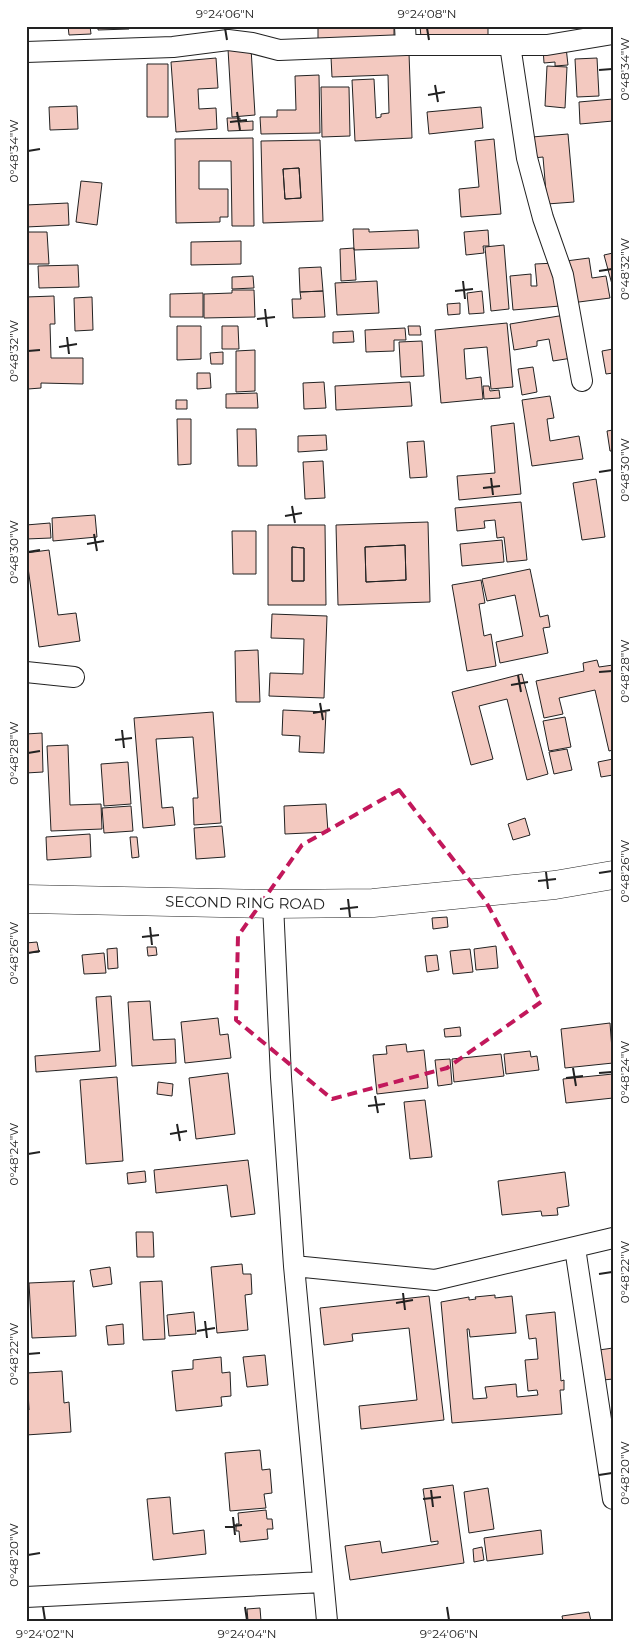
<svg xmlns="http://www.w3.org/2000/svg" width="639" height="1647" font-family="Montserrat,sans-serif">
<style>
.building{fill:#f3c9c0;stroke:#222;fill-rule:evenodd}
.lines{fill:none;stroke-linecap:round;stroke-linejoin:round}
.street-casing{stroke:#222;stroke-width:22}
.secondary-casing{stroke:#222;stroke-width:29}
.street{stroke:#fff;stroke-width:20}
.secondary{stroke:#fff;stroke-width:28}
.marked{fill:none;stroke:#c2185b;stroke-width:4;stroke-dasharray:10 6;stroke-linejoin:round}
.ticks{fill:none;stroke:#222;stroke-width:2}
.labels{text-anchor:middle;stroke-width:4;stroke-linejoin:round;paint-order:stroke}
.street-label{font-size:15px;fill:#222;stroke:#fff}
.neatline{fill:none;stroke:#222;stroke-width:2}
.ticks-label{font-size:12px;text-anchor:middle;fill:#222}
</style>
<rect width="100%" height="100%" fill="#fff"/>
<!-- building -->
<path class="building" d="M68,26H90L91,34L69,35Z
M98,26H129V29L98,30Z
M318,26H394V38L318,39Z
M420,26H488V35L421,37Z
M566,47L568,65L555,66V62L544,63L543,48Z
M251,48L255,115L232,117L228,49Z
M409,53L412,138L355,141L352,80L374,79L376,118L381,117V114L389,113L388,75L332,77L331,57Z
M216,58L218,88L198,89L199,109L216,108L217,129L176,132L171,62Z
M597,58L599,96L577,97L575,59Z
M147,64H168V117H147Z
M547,66L567,67L565,108L545,106Z
M319,75L320,133L261,134L260,117H277V110H296L295,76Z
M321,87H349L350,136L322,137Z
M613,99V121L580,124L579,102Z
M77,106L78,129L50,130L49,107Z
M481,107L483,128L429,134L427,112Z
M227,118H240V122L253,121V130L228,131Z
M568,134L574,202L547,204L543,157L533,158L532,137Z
M253,138L254,226H232L231,161H199V189H228V217H220V222L176,223L175,139Z
M494,139L501,214L461,217L459,189L479,187L475,141Z
M320,140L323,221L263,223L261,141ZM299,168L301,198L285,199L283,169Z
M299,168L301,198L285,199L283,169Z
M81,181L102,183L97,225L76,222Z
M68,203L69,225L26,227V205Z
M353,229H369V232L418,230L419,248L354,250Z
M488,230L489,246H483L484,253L466,255L464,232Z
M26,232H47L49,264H26Z
M241,241V264L191,265V242Z
M504,245L509,309L491,311L485,247Z
M354,248L356,280L341,281L340,249Z
M613,253V288L604,255Z
M589,258L592,278L606,276L610,298L571,303L566,261Z
M556,263L560,306L513,310L510,276L531,274V286H537L535,264Z
M78,265L79,287L39,288L38,266Z
M321,267L323,291L300,292L299,268Z
M253,276L254,288L232,289V277Z
M377,281L379,313L337,315L335,283Z
M232,290H254L255,317L204,318V294L232,293Z
M323,291L325,317L293,318L292,299H301L300,292Z
M482,291L484,313L469,314L467,293Z
M203,293V317H170V294Z
M54,296L55,324H50L51,358H83V384L41,383V388L28,389L26,297Z
M92,297L93,330L75,331L74,298Z
M460,303V314L448,315L447,304Z
M565,315L572,358L553,361L549,339L537,341V346L514,350L510,324Z
M507,323L513,387L491,389L487,347L464,349L466,379L481,377L483,399L441,403L435,330Z
M177,326H201V359L177,360Z
M222,326H238L239,349H222Z
M408,326H420L421,335H409Z
M405,328L406,340H394V351L366,352L365,330Z
M353,331L354,342L333,343V332Z
M422,341L424,376L401,377L399,342Z
M613,349V373L606,374L602,351Z
M255,350V391L236,392V351Z
M223,352V364H211L210,353Z
M533,367L537,392L522,395L518,369Z
M197,373H210L211,388L197,389Z
M324,382L326,408L304,409L303,383Z
M410,382L412,406L336,410L335,386Z
M483,386H489L490,391L499,390L500,398L484,399Z
M257,393L258,408H226V394Z
M550,396L554,418L547,419L550,441L579,436L583,459L532,466L522,400Z
M176,400H187V409H176Z
M177,419H191V464L178,465Z
M514,423L521,494L459,500L457,476L495,473L491,426Z
M237,429H256L257,466H238Z
M613,430V451H610L607,431Z
M326,435L327,450L298,452V436Z
M424,441L427,477L410,478L407,442Z
M323,461L325,498L305,499L303,462Z
M596,479L605,537L582,540L573,483Z
M521,502L527,560L507,562L504,537L497,538L495,520L484,521L485,528L457,531L455,508Z
M95,515L97,537L53,541L52,518Z
M428,522L430,602L338,605L336,525ZM405,545L406,580L366,582L365,547Z
M50,523L51,538L26,539V525Z
M268,525H325L326,605H268ZM292,547L304,548V581H292Z
M232,531H256V574H233Z
M502,540L504,562L462,566L460,544Z
M405,545L406,580L366,582L365,547Z
M292,547L304,548V581H292Z
M49,550L58,615L76,613L80,641L39,647L26,553Z
M530,569L540,617L548,615L550,627L543,628L548,653L500,663L496,642L523,636L515,595L487,601L482,579Z
M481,580L485,603L479,604L484,636L491,634L496,666L467,671L452,585Z
M272,614L327,616L324,698L269,696L270,673L303,674L304,639L271,638Z
M258,650L260,702H236L235,651Z
M597,660L599,667L613,665V750L609,751L595,690L559,698L563,714L544,718L536,681L584,671L583,663Z
M522,674L548,774L527,780L507,699L479,706L493,759L471,765L452,692Z
M283,710L326,712L324,753L299,752L300,736L282,735Z
M213,712L221,823L194,825L193,798H198L193,737L156,739L162,808L173,807L175,825L143,828L134,718Z
M565,717L571,747L549,751L543,721Z
M42,733L43,772L26,773V734Z
M68,745L70,805L101,804L102,829L51,831L47,746Z
M567,749L572,770L554,774L549,752Z
M613,759V775L601,777L598,762Z
M128,762L131,804L104,806L101,764Z
M326,804L328,832L285,834L284,806Z
M131,806L133,831L104,833L102,808Z
M525,818L530,835L513,840L508,824Z
M222,826L225,857L196,859L194,828Z
M90,834L91,857L47,860L46,837Z
M130,837H137L139,857L132,858Z
M447,917L448,927L433,929L432,918Z
M37,942L39,952L26,953V943Z
M496,946L498,968L476,970L474,949Z
M147,947H156L157,955L148,956Z
M117,948L118,968L108,969L107,949Z
M470,949L473,972L453,974L450,951Z
M104,953L106,973L84,974L82,955Z
M437,955L439,970L427,972L425,956Z
M111,996L116,1066L36,1072L35,1056L100,1051L96,997Z
M150,1001L153,1040L175,1039L176,1063L132,1066L128,1002Z
M218,1018L220,1035L228,1034L231,1058L185,1063L181,1022Z
M610,1023L613,1063L565,1068L561,1029Z
M460,1027L461,1036L445,1037L444,1029Z
M406,1044L407,1052L424,1050L428,1088L377,1094L373,1055L387,1054L386,1046Z
M530,1051L531,1057L537,1056L539,1070L506,1074L504,1054Z
M501,1054L504,1076L454,1082L452,1059Z
M450,1059L452,1084L438,1086L435,1060Z
M228,1073L235,1134L196,1139L189,1078Z
M613,1074V1098L566,1103L563,1079Z
M117,1077L123,1161L86,1164L80,1080Z
M158,1082L173,1084L172,1096L157,1094Z
M425,1100L432,1157L410,1159L404,1102Z
M248,1160L255,1214L231,1217L227,1185L156,1193L154,1170Z
M145,1171L146,1182L128,1184L127,1173Z
M565,1172L569,1206L557,1208L558,1215L542,1216L541,1211L502,1215L498,1181Z
M136,1232H153L154,1257H137Z
M242,1264L243,1274H251L252,1294L245,1295L248,1330L217,1333L211,1267Z
M110,1267L112,1284L93,1287L90,1270Z
M75,1281L73,1282L76,1336L32,1338L29,1283Z
M162,1281L165,1339L143,1340L140,1282Z
M495,1295V1298L512,1296L516,1333L470,1337L469,1329H467L473,1399L487,1398L485,1387L516,1384L517,1397L538,1395L537,1390L528,1391L525,1360L538,1359L536,1338L529,1339L526,1315L555,1312L561,1381L564,1380V1390H560L562,1414L452,1423L441,1302L469,1297V1300L476,1299L475,1297Z
M429,1296L444,1420L361,1429L359,1406L417,1400L409,1328L352,1334L353,1341L324,1345L320,1308Z
M194,1312L196,1334L169,1336L167,1315Z
M123,1324L124,1344L108,1345L106,1326Z
M613,1348V1379L603,1380L599,1350Z
M265,1355L268,1385L247,1387L243,1357Z
M221,1357L222,1373L230,1372L231,1396L221,1397L222,1406L176,1411L172,1371L193,1369V1360Z
M62,1371L64,1403L69,1402L71,1432L26,1435V1410H29L27,1373Z
M260,1450L262,1470L270,1469L272,1493L264,1494L266,1508L230,1511L225,1453Z
M453,1485L464,1563L350,1580L345,1546L380,1541L382,1553L438,1544V1541L431,1542L423,1489Z
M488,1488L494,1529L469,1533L464,1492Z
M170,1497L173,1534L204,1530L206,1554L153,1560L147,1499Z
M266,1510L267,1519H272L273,1529H267L268,1539L240,1542L239,1531H236V1524H239L238,1513Z
M541,1530L543,1554L487,1561L484,1538Z
M482,1547L484,1560L474,1562L473,1549Z
M260,1608L261,1621H248L247,1609Z
M589,1612L591,1621H563L562,1616Z"/>
<g class="lines">
<defs>
<path id="street" d="M405,26L406,45
M510,45L527,158L543,218L563,275L582,381
M26,52L173,47L228,40L252,43L279,50L406,45H547L613,34
M26,672L74,677
M273,904L281,1077L294,1266L327,1621
M575,1248L613,1499
M294,1266L435,1280L613,1238
M26,1597L323,1582"/>
<path id="secondary" d="M26,899L273,904L373,903L555,885L613,875"/>
</defs>
<!-- street casing -->
<use href="#street" class="street-casing"/>
<!-- secondary casing -->
<use href="#secondary" class="secondary-casing"/>
<!-- street -->
<use href="#street" class="street"/>
<!-- secondary -->
<use href="#secondary" class="secondary"/>
</g>
<!-- marked area -->
<path class="marked" d="M399,790L485,900L541,1002L447,1068L332,1099L236,1020L238,936L302,845Z"/>
<!-- ticks -->
<path class="ticks" d="M225,28L227,40M427,28L429,40M599,70L612,69M435,85L438,102M428,95L445,92M237,112L240,130M230,122L247,120M28,151L40,149M599,271L612,269M463,281L465,299M455,291L473,289M265,309L267,327M257,319L275,317M67,337L69,354M59,347L77,344M28,351L40,350M599,472L612,470M491,478L493,495M483,488L500,486M292,506L295,523M285,516L302,513M94,534L97,551M87,544L104,541M28,552L40,550M599,672L612,671M518,675L521,692M511,685L528,682M320,703L323,720M313,713L330,710M122,730L124,748M115,740L132,738M28,753L40,751M546,872L548,889M599,873L612,871M538,881L556,879M348,899L350,917M340,909L358,907M150,927L152,945M142,937L159,935M28,953L40,951M573,1068L576,1086M599,1073L612,1072M566,1078L583,1076M375,1096L378,1113M368,1106L385,1104M177,1124L180,1141M170,1134L187,1131M28,1154L40,1152M599,1274L612,1272M403,1293L405,1310M396,1303L413,1300M205,1321L207,1338M197,1331L215,1328M28,1354L40,1353M599,1475L612,1473M431,1490L433,1507M423,1499L441,1497M233,1517L235,1535M225,1527L242,1525M28,1555L40,1553M43,1607L45,1620M245,1607L247,1620M447,1607L449,1620"/>
<g class="labels">
<!-- street labels -->
<g class="street-label">
<text transform="translate(245 903) rotate(1)" y="5">SECOND RING ROAD</text>
</g>
</g>
<!-- border -->
<rect width="639" height="1647" fill="none" stroke="#ffffff" stroke-width="55"/>
<rect x="28" y="28" width="584" height="1592" class="neatline"/>
<g class="ticks-label">
<text x="225" y="18">9°24'06"N</text>
<text x="427" y="18">9°24'08"N</text>
<text transform="translate(625 69) rotate(-90)" y="4">0°48'34"W</text>
<text transform="translate(14 151) rotate(-90)" y="4">0°48'34"W</text>
<text transform="translate(625 269) rotate(-90)" y="4">0°48'32"W</text>
<text transform="translate(14 351) rotate(-90)" y="4">0°48'32"W</text>
<text transform="translate(625 470) rotate(-90)" y="4">0°48'30"W</text>
<text transform="translate(14 552) rotate(-90)" y="4">0°48'30"W</text>
<text transform="translate(625 671) rotate(-90)" y="4">0°48'28"W</text>
<text transform="translate(14 753) rotate(-90)" y="4">0°48'28"W</text>
<text transform="translate(625 871) rotate(-90)" y="4">0°48'26"W</text>
<text transform="translate(14 953) rotate(-90)" y="4">0°48'26"W</text>
<text transform="translate(625 1072) rotate(-90)" y="4">0°48'24"W</text>
<text transform="translate(14 1154) rotate(-90)" y="4">0°48'24"W</text>
<text transform="translate(625 1272) rotate(-90)" y="4">0°48'22"W</text>
<text transform="translate(14 1354) rotate(-90)" y="4">0°48'22"W</text>
<text transform="translate(625 1473) rotate(-90)" y="4">0°48'20"W</text>
<text transform="translate(14 1555) rotate(-90)" y="4">0°48'20"W</text>
<text x="45" y="1638">9°24'02"N</text>
<text x="247" y="1638">9°24'04"N</text>
<text x="449" y="1638">9°24'06"N</text>
</g>
</svg>
